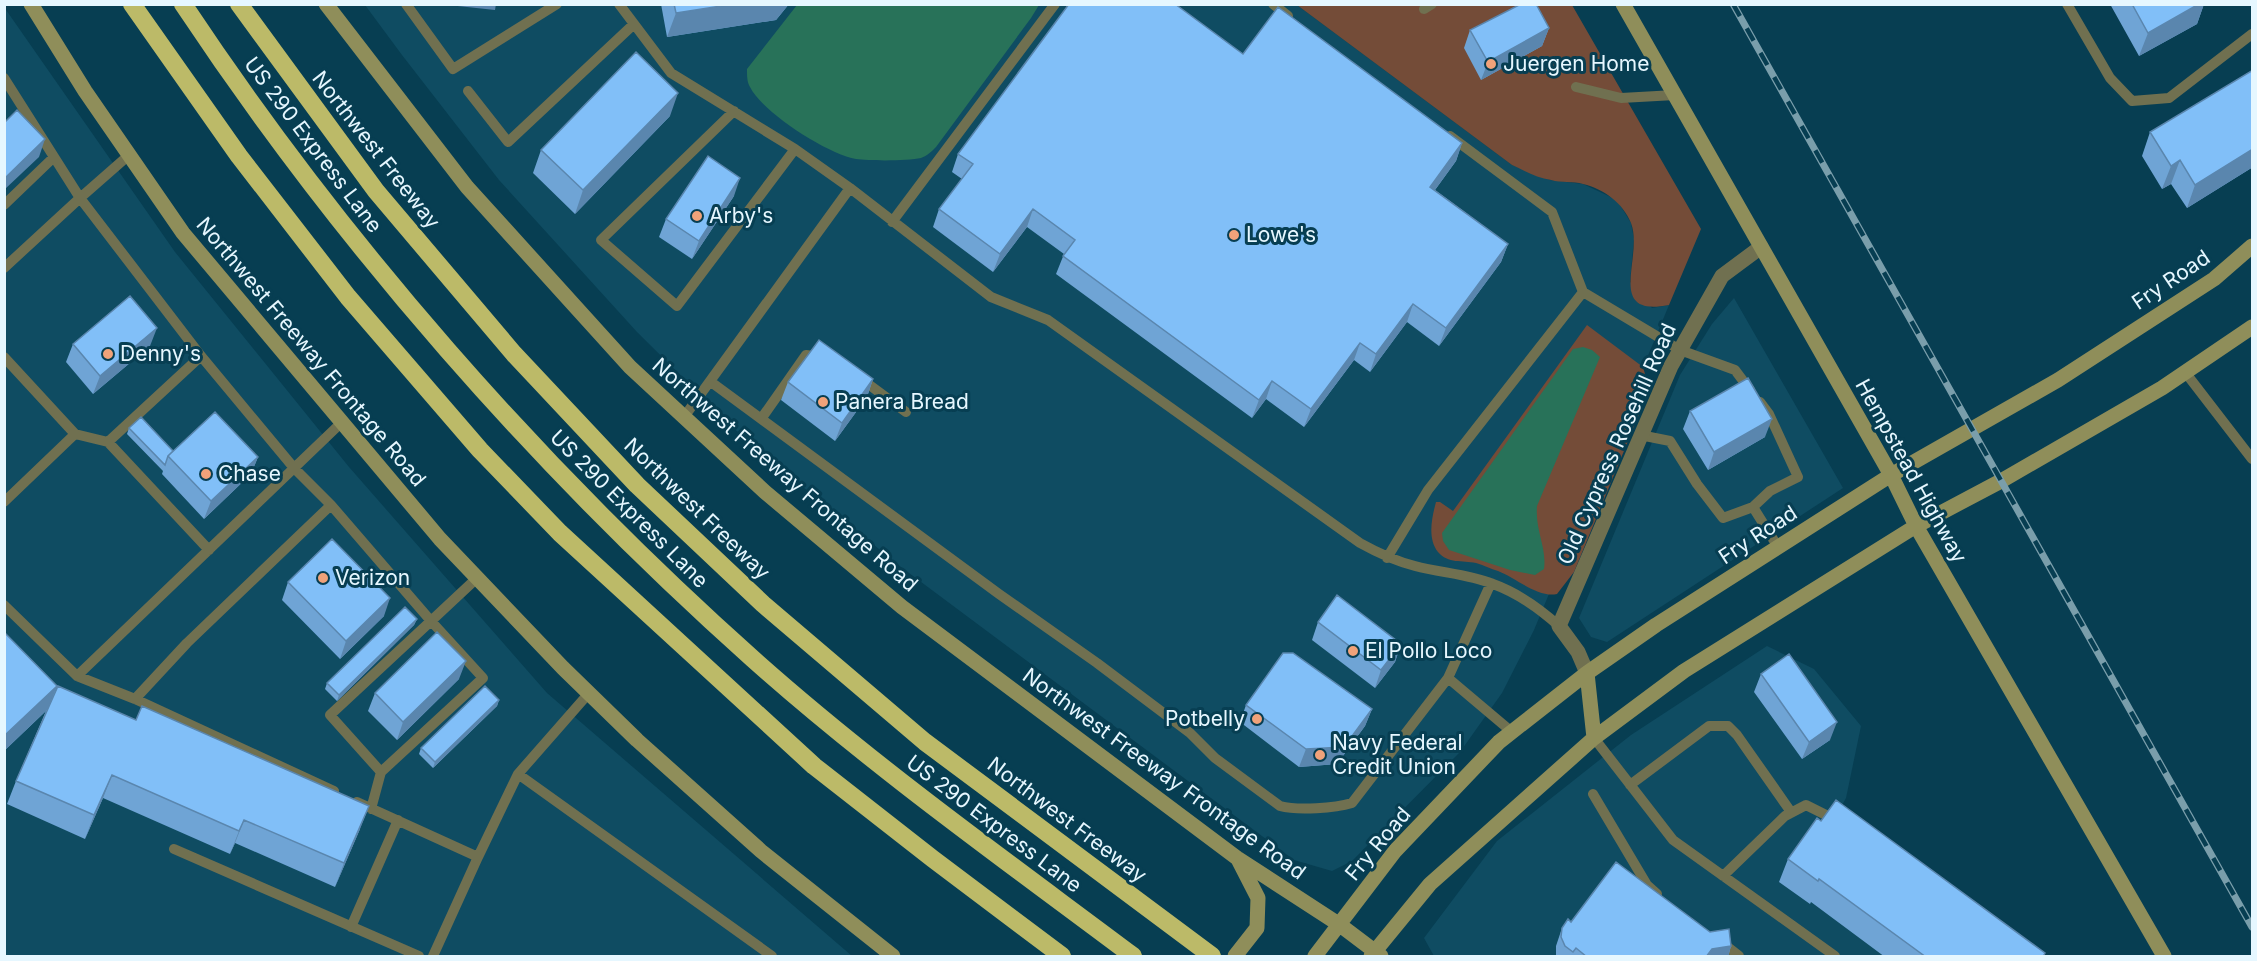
<svg xmlns="http://www.w3.org/2000/svg" width="2257" height="961" font-family="Inter,sans-serif">
<style>
.built{fill:#0f4c62}
.green{fill:#744c38}
.water{fill:#287259}
.lines{fill:none;stroke-linecap:round;stroke-linejoin:round}
.lane{stroke:#707050;stroke-width:10}
.street{stroke:#707050;stroke-width:15}
.secondary{stroke:#8f8e5a;stroke-width:15}
.highway{stroke:#bcba68;stroke-width:18}
.rail-casing{stroke:#7a9eab;stroke-width:7}
.rail{stroke:#073e52;stroke-width:4.5;stroke-dasharray:14;stroke-linecap:butt}
.wall{fill:#6fa4d5}
.shaded-wall{fill:#5a86ae}
.building{fill:#81bff8;stroke:#5a86ae;stroke-width:1.5}
.poi-dot{fill:#f0a27a;stroke:#073e52;stroke-width:2}
.labels{text-anchor:middle;stroke-width:6;stroke-linejoin:round;paint-order:stroke}
.poi-label{font-size:21px;fill:#e6f7ff;stroke:#073e52;text-anchor:start}
.street-label{font-size:21px;fill:#e6f7ff;stroke:#073e52}
</style>
<rect width="100%" height="100%" fill="#073e52"/>
<path class="built" d="M365,5h932l215,160 38,15 33,4 34,16 14,23 3,16 -4,43 22,26 17,-3 -135,325 -32,63 -42,59 -108,109 -20,10 -38,-11 -393,-293 -153,-125 -111,-110 -138,-152 -97,-125z
M4,7l171,245 174,215 198,226 305,263h-847z
M1734,298l109,190 -236,154 -16,-5 -12,-19 101,-243 32,-51z
M1767,646l47,23 47,57 -15,72 -5,9 201,149h-608l-10,-18 73,-97 134,-106z"/>
<path class="green" d="M1297,5h275l129,224 -32,76c-65,13 -25,-48 -38,-82 -8,-20 -27,-34 -48,-39 -10,-3 -22,-1 -32,-4 -14,-2 -26,-9 -39,-15z
M1587,325l56,42 4,14 -2,19 -71,172 -17,22c-19,4 -41,-16 -59,-23 -7,-2 -15,-6 -22,-8 -14,-3 -28,1 -38,-11 -11,-14 -6,-35 -2,-50h4l13,9z"/>
<path class="water" d="M797,5v-1l242,1 -8,13 -95,129c-4,4 -9,9 -15,11 -13,3 -51,3 -65,1 -28,-5 -93,-46 -106,-72 -3,-5 -3,-11 -3,-18z
M1583,347l9,3 8,7 -63,149c-2,25 10,41 7,63l-9,6 -25,-5 -61,-20 -6,-9 -1,-8 131,-184z"/>
<g class="lines">
<path class="lane" d="M406,4l47,65 104,-65
M619,4l52,69 124,76 55,39 141,109 57,23 312,223c18,10 35,18 55,23 26,7 53,8 78,18 25,9 46,24 66,42
M1273,4l15,12
M2067,4l43,74 22,23 37,-3 83,-64
M1424,9l8,-5
M4,78l76,120 -76,70
M1576,87l45,11 54,-3
M468,91l40,51 126,-118
M734,111l-133,129 76,66 118,-157
M1450,136l102,76 31,80
M129,155l-49,43 121,158 93,112 37,37 100,116 46,-43
M4,205l50,-48
M892,222l163,-218
M4,357l71,77
M2185,372l67,87
M860,378l46,34
M711,382l288,212 98,69 93,70 25,25 65,48c18,5 55,2 72,-3l96,-125 64,54
M1760,402l9,12 29,63 -28,14 -17,16 25,40
M684,417l166,-229
M761,419l45,-64 15,2
M1640,435l30,6 27,43 26,34 30,-11
M108,442l93,-86
M4,502l71,-68 33,8 101,108
M1387,558l41,-68 155,-198 97,58 55,20 15,20
M4,605l73,71 58,23 199,92
M431,621l52,57 -102,94 -51,-57z
M77,676l264,-253
M1448,678l43,-95
M589,693l-71,81 254,182
M135,699l52,-56 144,-138
M1594,738l79,102 162,116
M1630,785l79,-59h19l9,9 54,77
M1593,794l54,91 10,9
M357,802l121,55 40,-83
M371,809l10,-37
M174,849l245,107
M1723,876l62,-60 21,-11 30,15
M351,927l47,-107
M1720,941l19,15
M433,956l45,-99"/>
<path class="street" d="M1587,673l-9,-21 -19,-26 112,-260 51,-90 39,-29"/>
<path class="secondary" d="M31,4l54,87 98,142 257,306 123,129 74,72 124,111 132,105
M326,4l141,183 163,180 135,125 137,115 335,251 103,67 41,31
M1623,4l268,471 25,51 248,430
M1587,673l7,65
M1235,956l22,-28 1,-30 -19,-37
M1315,956l80,-105 104,-109 88,-69 69,-48 235,-150 167,-95 156,-101 38,-33
M1371,956l59,-72 164,-146 90,-67 232,-145 85,-45 161,-93 90,-61"/>
<path class="highway" d="M132,4l107,152 109,141 132,153 80,83 254,233 119,93 129,97
M183,4c160,241 355,463 570,655 120,107 252,201 380,297
M239,4l137,187 138,163 123,131 126,119 162,138 287,214"/>
<defs>
<path id="rail" d="M1733,4l519,923"/>
</defs>
<use href="#rail" class="rail-casing"/>
<use href="#rail" class="rail"/>
</g>
<path class="wall" d="M661,4h128l-13,16 -109,17z
M2110,4h94l-7,20 -58,32z
M1549,28l-7,18 -61,34 -17,-32 6,-18z
M1243,54l219,89 -6,18 -21,29 73,54 -7,18 -62,84 -32,-24 -37,50 -16,-12 -50,67 -38,-28 -14,19 -196,-144 8,-20 -37,-27 -34,45 -60,-45 6,-18 23,-30 -10,-7 6,-18z
M2253,70v97l-66,41 -16,-24 -9,5 -20,-33 8,-24z
M670,116l-95,98 -42,-41 8,-23z
M734,196l-42,63 -33,-22 7,-18z
M73,344l77,2 -57,48 -27,-32z
M873,379l-6,18 -32,44 -54,-41 7,-18z
M1690,411l75,26 -57,33 -25,-41z
M129,428l44,23 85,6 -7,17 -47,45 -42,-45 1,-3 -36,-37z
M288,582l96,34 -44,43 -58,-59z
M417,619l-3,6 -77,76 -12,-12 2,-6z
M1318,622l83,22 -6,18 -20,26 -63,-48z
M4,632l53,54 -3,9 306,134 -25,58 -100,-44 -5,11 -127,-56 -18,41 -78,-35 9,-23 30,-70 -42,40z
M1761,674l69,66 -28,19 -48,-67z
M459,679l-62,61 -29,-29 7,-18z
M499,700l-2,6 -64,62 -14,-14 2,-6z
M1246,705l126,4 -7,17 -28,38 -38,3 -59,-45z
M1788,859l256,98h-159l-74,-55 -1,2 -31,-22z
M1571,922l139,10 21,14 -3,11h-172v-11l6,-18z"/>
<path class="shaded-wall" d="M439,4h57l-1,6z
M734,4h55l-13,16 -109,17 9,-24z
M2199,4h5l-7,20 -58,32 9,-23z
M1549,28l-7,18 -61,34 7,-18z
M678,93l-8,23 -95,98 8,-24z
M45,139l-6,18 -35,33v-11z
M1462,143l-6,18 -32,44 6,-18z
M2253,149v18l-66,41 8,-23z
M2180,160l-9,24 -9,5 9,-23z
M740,178l-6,18 -42,63 7,-18z
M1033,209l-6,18 -34,45 7,-18z
M1508,244l-7,18 -62,84 7,-18z
M1413,304l-6,18 -37,50 6,-18z
M157,328l-7,18 -57,48 7,-18z
M1360,343l-6,17 -50,67 7,-18z
M873,379l-6,18 -32,44 7,-18z
M1272,381l-6,18 -14,19 7,-18z
M1772,419l-7,18 -57,33 6,-18z
M258,457l-7,17 -47,45 7,-18z
M390,598l-6,18 -44,43 6,-18z
M417,619l-3,6 -77,76 2,-6z
M1401,644l-6,18 -20,26 6,-18z
M466,661l-7,18 -62,61 6,-18z
M57,686l-9,23 -44,42v-15z
M499,700l-2,6 -64,62 2,-6z
M1372,709l-7,17 -28,38 -38,3 7,-18z
M1837,722l-7,18 -28,19 7,-17z
M112,775l-9,23 -18,41 9,-24z
M369,806l-9,23 -25,58 9,-24z
M244,820l-9,23 -5,11 9,-23z
M1731,946l-3,11h-22l6,-8z"/>
<path class="building" d="M674,4h60l-58,9z
M1069,4h106l68,50 35,-47 184,136 -32,44 78,57 -62,84 -33,-24 -37,50 -16,-11 -49,66 -39,-28 -13,19 -196,-144 12,-16 -42,-31 -33,45 -61,-45 34,-45 -15,-10z
M1521,4h15l13,24 -61,34 -18,-32z
M2132,4h67l-51,29z
M636,52l42,41 -95,97 -42,-40z
M2253,70v79l-58,36 -15,-25 -9,6 -21,-34z
M17,110l28,29 -41,40v-56z
M708,156l32,22 -41,63 -33,-22z
M130,296l27,32 -57,48 -27,-32z
M819,340l54,39 -31,44 -54,-41z
M1748,378l24,41 -58,33 -24,-41z
M215,412l43,45 -47,44 -43,-45z
M141,417l32,34 -5,5 -3,9 -36,-37z
M332,539l58,59 -44,43 -58,-59z
M1337,595l64,49 -20,26 -63,-48z
M405,607l12,12 -78,76 -12,-12z
M4,632l53,54 -53,50z
M437,632l29,29 -63,61 -28,-29z
M1283,653h10l79,56 -28,38 -38,2 -60,-44z
M1789,654l48,68 -28,20 -48,-68z
M58,686l78,34 6,-14 227,100 -25,57 -100,-43 -5,11 -127,-56 -18,40 -78,-34z
M485,686l14,14 -64,62 -14,-14z
M1836,800l209,153 -2,4h-117l-107,-78 -1,2 -30,-22 29,-41 4,3z
M1616,862l94,70 19,-3 2,17 -19,3 -6,8h-119l-11,-9 -3,4 -8,-6 -4,-9 1,-9 6,-9 3,3z"/>
<g class="poi-dot">
<circle cx="1491" cy="64" r="6"/>
<circle cx="697" cy="216" r="6"/>
<circle cx="1234" cy="235" r="6"/>
<circle cx="108" cy="354" r="6"/>
<circle cx="823" cy="402" r="6"/>
<circle cx="206" cy="474" r="6"/>
<circle cx="323" cy="578" r="6"/>
<circle cx="1353" cy="651" r="6"/>
<circle cx="1257" cy="719" r="6"/>
<circle cx="1320" cy="755" r="6"/>
</g>
<g class="labels">
<g class="poi-label">
<text x="1503" y="71">Juergen Home</text>
<text x="709" y="223">Arby's</text>
<text x="1246" y="242">Lowe's</text>
<text x="120" y="361">Denny's</text>
<text x="835" y="409">Panera Bread</text>
<text x="218" y="481">Chase</text>
<text x="335" y="585">Verizon</text>
<text x="1365" y="658">El Pollo Loco</text>
<text x="1245" y="726" text-anchor="end">Potbelly</text>
<text x="1332" y="750">Navy Federal<tspan x="1332" dy="24">Credit Union</tspan></text>
</g>
<g class="street-label">
<text transform="translate(313 145) rotate(53)" y="7">US 290 Express Lane</text>
<text transform="translate(376 150) rotate(52)" y="7">Northwest Freeway</text>
<text transform="translate(2171 280) rotate(-34)" y="7">Fry Road</text>
<text transform="translate(311 352) rotate(50)" y="7">Northwest Freeway Frontage Road</text>
<text transform="translate(1617 444) rotate(-66)" y="7">Old Cypress Rosehill Road</text>
<text transform="translate(1911 471) rotate(61)" y="7">Hempstead Highway</text>
<text transform="translate(785 475) rotate(41)" y="7">Northwest Freeway Frontage Road</text>
<text transform="translate(629 509) rotate(45)" y="7">US 290 Express Lane</text>
<text transform="translate(697 509) rotate(44)" y="7">Northwest Freeway</text>
<text transform="translate(1758 535) rotate(-33)" y="7">Fry Road</text>
<text transform="translate(1164 774) rotate(36)" y="7">Northwest Freeway Frontage Road</text>
<text transform="translate(1067 820) rotate(37)" y="7">Northwest Freeway</text>
<text transform="translate(994 824) rotate(37)" y="7">US 290 Express Lane</text>
<text transform="translate(1378 844) rotate(-50)" y="7">Fry Road</text>
</g>
</g>
<rect width="2257" height="961" fill="none" stroke="#e6f7ff" stroke-width="12"/>
</svg>
